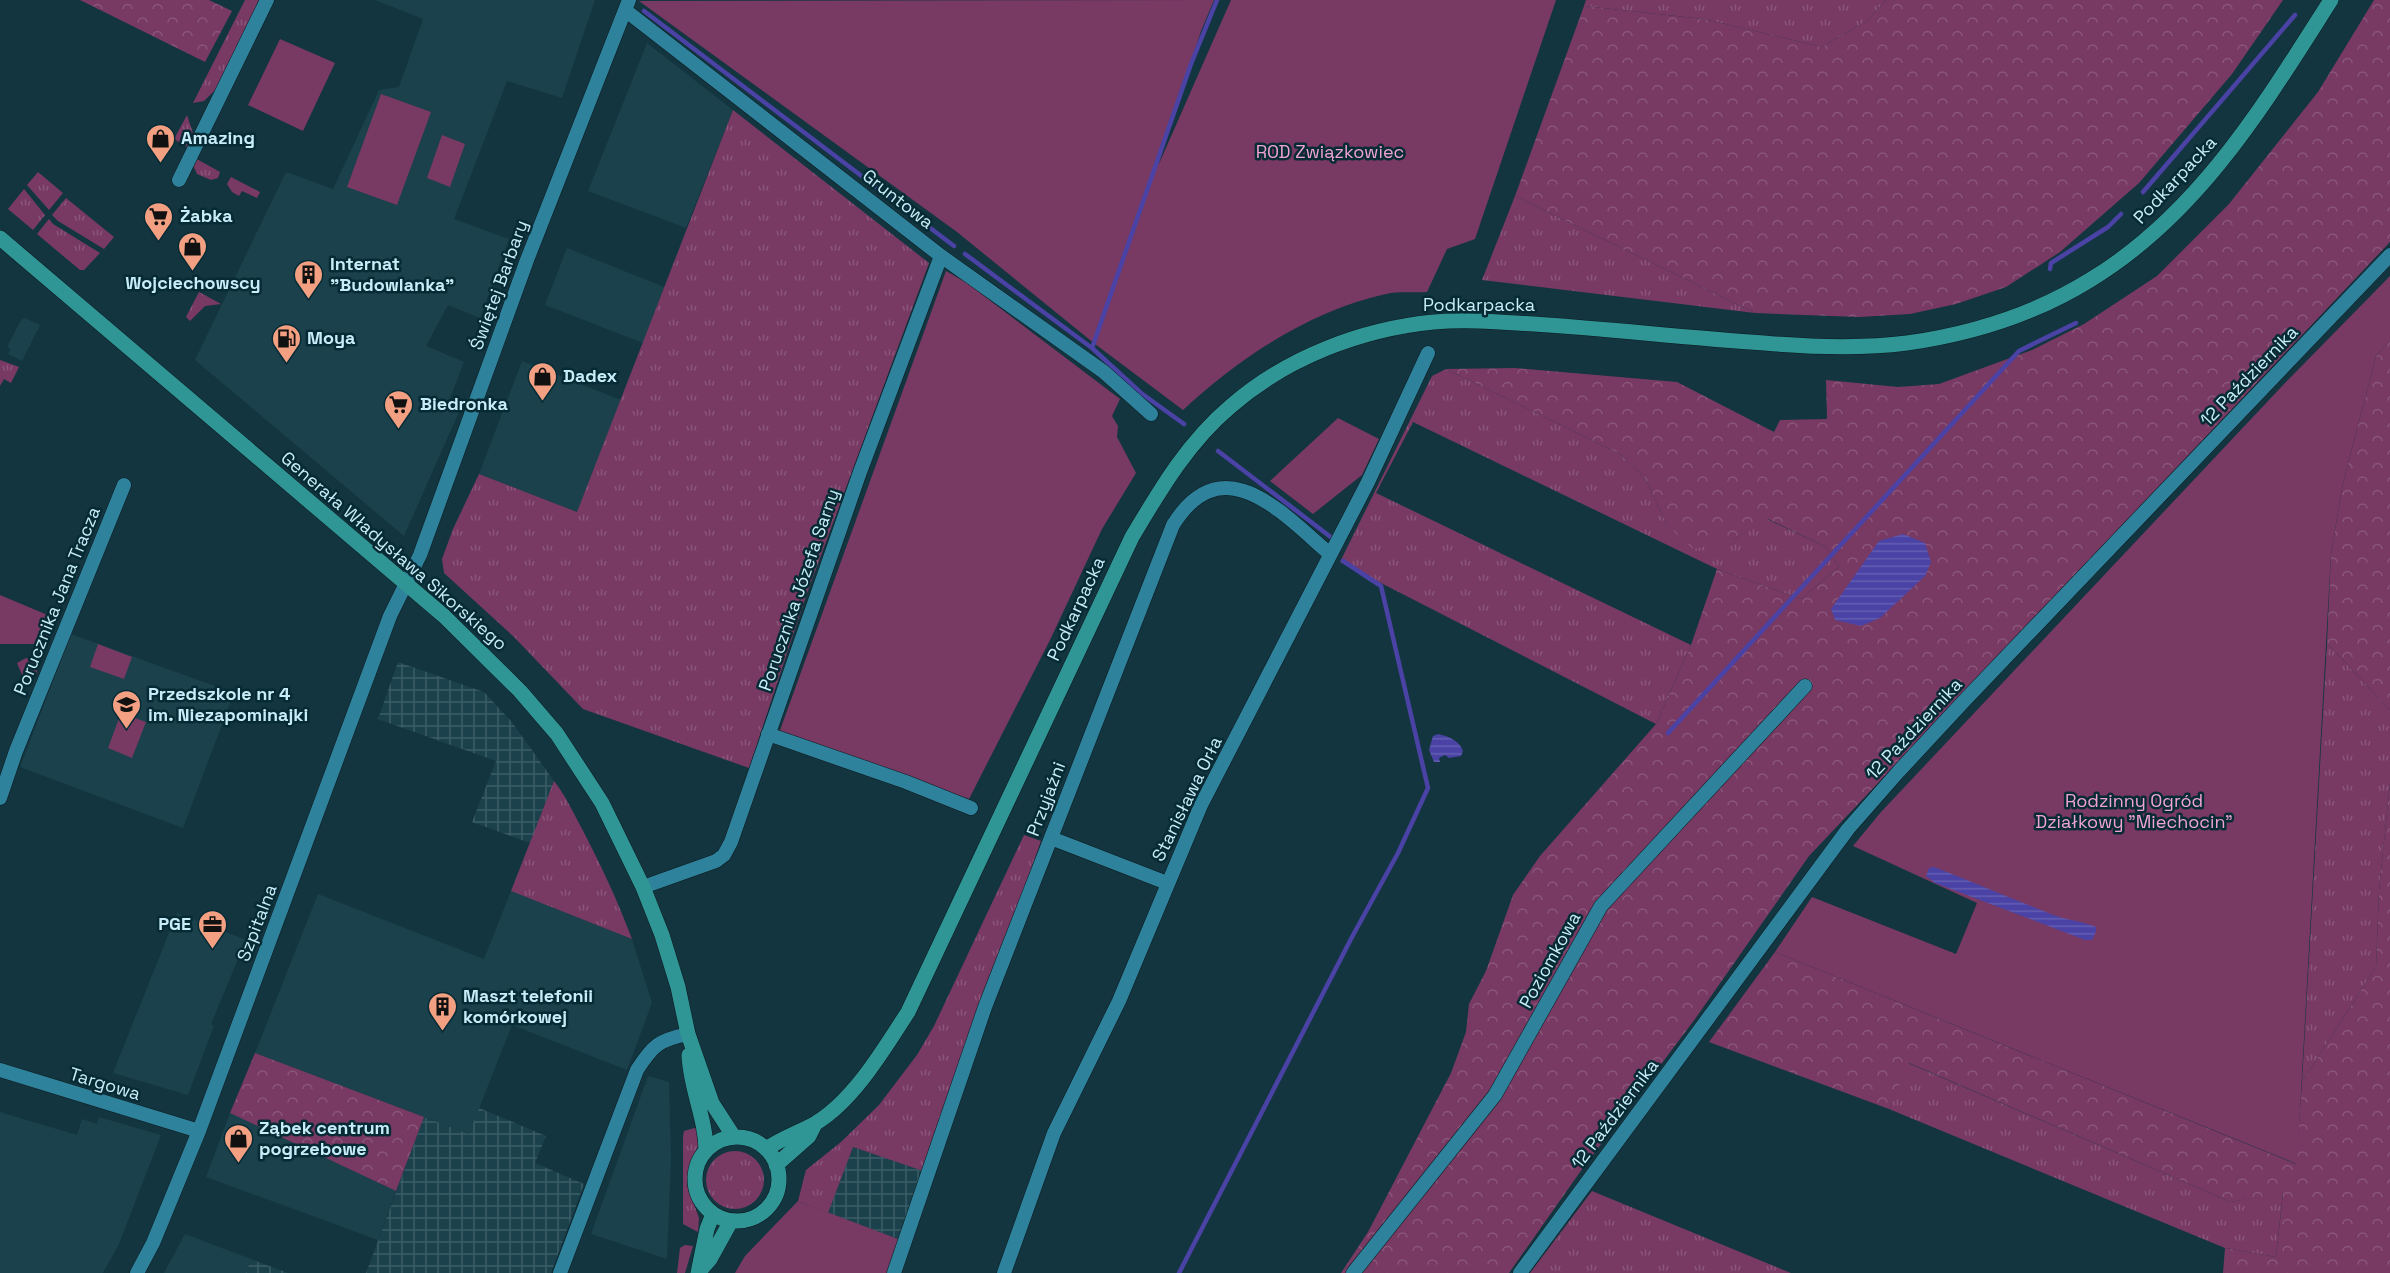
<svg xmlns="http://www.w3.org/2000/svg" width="2390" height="1273" font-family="'Space Grotesk',sans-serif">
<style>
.built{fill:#1b414d}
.industrial{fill:url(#industrial-grid)}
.grass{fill:url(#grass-tufts)}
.forest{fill:url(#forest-crowns)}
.green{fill:#783963}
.water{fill:url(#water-rules)}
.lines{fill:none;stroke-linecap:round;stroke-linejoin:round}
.stream{stroke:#4a43a5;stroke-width:4.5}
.street-casing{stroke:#0c1a1f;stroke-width:15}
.secondary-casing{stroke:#0c1a1f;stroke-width:16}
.street{stroke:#2f829b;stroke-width:14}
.secondary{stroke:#309595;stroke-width:15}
.labels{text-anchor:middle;stroke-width:5;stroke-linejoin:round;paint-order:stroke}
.poi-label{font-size:18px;font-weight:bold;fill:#c7edfa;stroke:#072b35;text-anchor:start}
.park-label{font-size:18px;fill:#f1a4d4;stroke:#072b35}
.street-label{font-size:18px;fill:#c7edfa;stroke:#072b35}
</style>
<defs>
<pattern id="industrial-grid" width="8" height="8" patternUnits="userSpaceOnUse" patternTransform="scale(1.5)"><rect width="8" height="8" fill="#1b414d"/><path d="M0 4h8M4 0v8" fill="none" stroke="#3b5d68"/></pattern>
<pattern id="grass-tufts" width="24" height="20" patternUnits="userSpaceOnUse" patternTransform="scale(1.5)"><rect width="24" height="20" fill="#783963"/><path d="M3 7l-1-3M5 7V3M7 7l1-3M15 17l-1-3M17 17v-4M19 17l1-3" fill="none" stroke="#8a567a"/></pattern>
<pattern id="forest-crowns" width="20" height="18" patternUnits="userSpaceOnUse" patternTransform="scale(1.5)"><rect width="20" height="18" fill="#783963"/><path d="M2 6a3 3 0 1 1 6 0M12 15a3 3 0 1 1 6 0" fill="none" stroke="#8a567a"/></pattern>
<pattern id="water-rules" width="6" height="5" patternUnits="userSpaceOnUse" patternTransform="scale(1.5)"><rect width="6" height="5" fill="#4a43a5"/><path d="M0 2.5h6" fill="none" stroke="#635eb2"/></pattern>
</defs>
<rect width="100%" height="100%" fill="#133540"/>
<path class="built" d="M375,0h220l-33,98 -55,-17 -53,138 55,20 -29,79 -32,-13 -22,41 38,16 -17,44 12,6 -55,124 -209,-176 91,-188 47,17 46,-99 20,-3 24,-68z
M647,43l86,67 -47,118 -98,-37z
M567,248l97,39 -21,56 -98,-38z
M25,318l15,7 -18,36 -14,-7 3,-5 -4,-2 14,-27z
M522,361l99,39 -44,112 -98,-38z
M71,634l163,59 -51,135 -163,-61z
M511,891l121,48 20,64 -25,67 -115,-45 -43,109 -214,-81 63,-159 166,65z
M177,913l69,27 -35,84 3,2 -26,69 -75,-22z
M648,1076l21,6 2,77 -4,100 -76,-25z
M0,1112l77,23 5,-16 15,5 2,-7 62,18 -42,109 -16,29h-103z
M230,1113l166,78 -18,49 -172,-63z
M185,1234l66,25 -5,14h-82z"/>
<path class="industrial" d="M398,662l86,30 27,29 43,60 -24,62 -58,-21 24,-61 -118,-42z
M479,1108l67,28 -11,27 49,21 -33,89h-185l58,-156 45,17z
M853,1147l70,24 -25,68 -70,-26z
M251,1259l37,14h-42z"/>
<path class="grass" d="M245,0h14l-43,89 -12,12 -11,2z
M1586,0h300l-18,20 -46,27 -118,-28 -120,-13z
M733,110l196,153 -123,333 -57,172 -166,-59 -69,-72 -70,-64 -2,-14 11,-30 26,-55 98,38z
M187,115l6,18 -6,14 -13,-8z
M195,158l25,14 -2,6 -7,2 -14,-6 -4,-9z
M38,172l25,21 -14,17 -22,-25z
M231,177l29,15 -3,6 -15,-7 -3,5 -7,-4 -5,-8z
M24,189l21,26 -12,15 -25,-21z
M1515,196l240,117 -273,-33z
M66,198l48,39 -10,12 -46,-28 -6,-6z
M49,219l4,5 47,29 -16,17h-4l-43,-36z
M199,292l22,12 -16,2 -15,15 -4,-4z
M0,360l19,7 -8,16 -7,-4 -4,7z
M1446,369l174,85 25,24 22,47 65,15 35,-21 59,28 13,20 -38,32 -84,-30 -304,-147 -37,71 315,152 -35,79 -316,-162 92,-186z
M2327,643l63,67v73l-11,108 -3,76 -74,115z
M26,658l10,4 1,12 -2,1 -10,-4 -2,6 -6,-14z
M554,781c11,14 18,29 26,44 20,38 37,74 52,114l-121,-48z
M1024,835l17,6 -118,330 -70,-24 -25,66 -30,-12 8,-31 35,-28 38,-37 38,-50 17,-29z
M1908,1063l323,139 52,-10 -7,65 -51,-9 -336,-139z
M698,1127l2,15 -10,21 -3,22 12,33 -1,14 -15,-8v-87l1,-6z
M706 1180a29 29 0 1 1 58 0a29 29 0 1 1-58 0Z
M1592,1191l199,82h-261z
M685,1245l8,1 -8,27h-8l3,-25z"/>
<path class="forest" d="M80,0h129l23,11 -27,51z
M1886,0h397l-51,74 -93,109 -79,69 -54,35 -50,17 -46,10 -51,3 -104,-4 -240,-117 69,-190 120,13 118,28 46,-27z
M2374,0h16v242l-581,614 -114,163 -115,153 -71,101h-168l27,-41 83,-159 15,-41 3,-28 17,-33 27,-76 27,-39 116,-132 35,-79 26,-76 84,30 38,-32 -13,-20 -58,-28 -36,21 -39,9 -26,-24 -22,-47 -25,-24 -174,-85 69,-1 162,14 97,50 6,-12 47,-1 -1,-39 72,7 41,-3 93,-34 52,-26 73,-48 72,-72 89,-112z
M2390,341v369l-63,-67 4,-89 12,-71 33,-127z
M2390,783v490h-167l2,-25 51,9 7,-64 -52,9 -322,-139 -20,46 -180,-67 66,-90 521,212 6,-82 74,-115 3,-76z
M255,1053l169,64 -28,74 -166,-78z"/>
<path class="green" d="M1214,0l-13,31 -43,135 73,-166h325l-81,239 -28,10 -20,43c-13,1 -29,-1 -41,2 -77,17 -147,64 -203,116l-88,-66 -138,-112 -318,-231z
M280,39l55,24 -32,68 -55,-26z
M381,94l50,18 -34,93 -50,-18z
M442,135l23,9 -15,43 -23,-9z
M946,271l21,12 153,116 -8,17 6,10 -1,11 19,36 -34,56 -52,111 -81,159 -190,-66z
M2390,276v65l-14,15 -33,127 -12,71 -34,610 -522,-212 37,-55 144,57 21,-51 -124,-57 28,-34 404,-429z
M1338,418l41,21 -17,36 -49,39 -43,-33z
M0,595l57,24 -11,25h-46z
M98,644l34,13 -8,22 -34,-12z
M121,713l25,9 -14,36 -24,-10z
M798,1201l100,38 -10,34h-153l10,-17z"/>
<path class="water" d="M1903,534l22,9 6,19 -6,14 -45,42 -19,8 -26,-6 -4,-11 48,-68z
M1438,734c10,2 22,7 25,17l-2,5 -12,2 -4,-3 -6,3 1,4h-6l-5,-12 4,-14z
M1934,867c39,15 78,32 117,47 14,6 31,7 45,13v5l-4,8h-7l-150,-57 -9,-7 3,-8z"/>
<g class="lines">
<path class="stream" d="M644,11l310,235
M2143,192l152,-177
M965,254l127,94 49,45 43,31
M2050,269l1,-6 57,-36 13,-13
M1092,348l99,-284 26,-64
M1218,451l114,87
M1668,733l351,-382 57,-28
M1179,1273l173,-336 46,-84 30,-65 -47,-202 -38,-25"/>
<defs>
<path id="street" d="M625,10l316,246 163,116 47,42
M179,180l88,-180
M768,734l138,48 65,26
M0,798l16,-47 108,-266
M1051,838l116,45
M643,887l73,-26 8,-6 7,-13 129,-370 81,-216
M0,1070l199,61
M137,1273l16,-30 46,-112 191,-515 30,-61 107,-295 102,-260
M560,1273l77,-203c16,-25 22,-30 51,-36
M894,1273l91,-266 188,-482c50,-80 110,-11 157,29
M1004,1273l50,-140 65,-132 82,-196 167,-323 60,-129
M1353,1273l142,-178 106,-189 204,-220
M1520,1273l328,-444 51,-58 65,-70 426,-446"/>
<path id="secondary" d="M0,238l444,378 76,75 37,43 45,69 41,84 19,48 16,52 10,47 24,69 22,34
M689,1055c1,33 17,63 17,96
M695 1179a42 42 0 1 1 84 0a42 42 0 1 1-84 0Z
M766,1149c16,-11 34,-17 50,-26 38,-23 68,-74 92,-111l224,-475c28,-47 56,-95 99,-131 55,-48 130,-77 203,-84 33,-3 67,0 100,2 77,5 153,14 230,19 47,4 96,6 143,0 64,-9 128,-29 183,-63 109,-66 174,-175 241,-280
M776,1165l33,-29 6,-12
M698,1273l12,-14 21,-38
M698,1273l9,-44 6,-15"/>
</defs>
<use href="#street" class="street-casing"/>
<use href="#secondary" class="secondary-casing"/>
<use href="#street" class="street"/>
<use href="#secondary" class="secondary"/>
</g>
<defs>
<symbol id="shop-pin" viewBox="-11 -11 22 30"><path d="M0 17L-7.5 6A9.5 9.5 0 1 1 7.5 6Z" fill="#f2a081" stroke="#072b35"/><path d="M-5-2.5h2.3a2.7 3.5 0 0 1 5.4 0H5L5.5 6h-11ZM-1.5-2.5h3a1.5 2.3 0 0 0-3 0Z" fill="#111"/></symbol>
<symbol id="supermarket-pin" viewBox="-11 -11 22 30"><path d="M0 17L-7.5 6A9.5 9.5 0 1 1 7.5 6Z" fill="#f2a081" stroke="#072b35"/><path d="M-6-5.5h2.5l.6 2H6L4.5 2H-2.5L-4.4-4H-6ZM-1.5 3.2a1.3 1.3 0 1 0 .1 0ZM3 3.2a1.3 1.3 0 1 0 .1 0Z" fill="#111"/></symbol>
<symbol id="building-pin" viewBox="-11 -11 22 30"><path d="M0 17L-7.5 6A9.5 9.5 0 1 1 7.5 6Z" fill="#f2a081" stroke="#072b35"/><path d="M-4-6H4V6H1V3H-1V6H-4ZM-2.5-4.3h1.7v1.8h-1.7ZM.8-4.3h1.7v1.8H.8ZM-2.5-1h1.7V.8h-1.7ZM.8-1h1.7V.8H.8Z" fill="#111"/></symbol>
<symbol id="fuel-pin" viewBox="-11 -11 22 30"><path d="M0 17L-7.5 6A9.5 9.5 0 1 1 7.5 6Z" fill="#f2a081" stroke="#072b35"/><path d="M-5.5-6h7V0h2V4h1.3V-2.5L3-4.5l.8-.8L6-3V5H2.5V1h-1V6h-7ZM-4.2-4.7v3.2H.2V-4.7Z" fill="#111"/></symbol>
<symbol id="school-pin" viewBox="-11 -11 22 30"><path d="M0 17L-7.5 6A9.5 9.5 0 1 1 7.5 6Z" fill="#f2a081" stroke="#072b35"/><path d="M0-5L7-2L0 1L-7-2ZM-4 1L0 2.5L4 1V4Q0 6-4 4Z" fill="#111"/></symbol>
<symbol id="office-pin" viewBox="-11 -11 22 30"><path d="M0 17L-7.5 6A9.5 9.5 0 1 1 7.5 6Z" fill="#f2a081" stroke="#072b35"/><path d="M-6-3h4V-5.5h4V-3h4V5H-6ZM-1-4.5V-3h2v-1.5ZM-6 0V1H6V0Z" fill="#111"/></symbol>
</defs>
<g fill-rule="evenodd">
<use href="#shop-pin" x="144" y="122" width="33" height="45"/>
<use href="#supermarket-pin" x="142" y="200" width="33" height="45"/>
<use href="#shop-pin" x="176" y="230" width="33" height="45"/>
<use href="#building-pin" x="292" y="258" width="33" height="45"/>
<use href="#fuel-pin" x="270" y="322" width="33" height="45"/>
<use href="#shop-pin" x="526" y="360" width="33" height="45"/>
<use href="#supermarket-pin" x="382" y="388" width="33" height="45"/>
<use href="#school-pin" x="110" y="688" width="33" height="45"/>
<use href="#office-pin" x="196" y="908" width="33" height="45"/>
<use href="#building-pin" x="426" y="990" width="33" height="45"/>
<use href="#shop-pin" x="222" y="1122" width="33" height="45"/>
</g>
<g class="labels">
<g class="poi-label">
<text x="181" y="144">Amazing</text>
<text x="180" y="222">Żabka</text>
<text x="330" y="270">Internat<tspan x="330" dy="21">"Budowlanka"</tspan></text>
<text x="193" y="289" text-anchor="middle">Wojciechowscy</text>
<text x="307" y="344">Moya</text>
<text x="563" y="382">Dadex</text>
<text x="420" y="410">Biedronka</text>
<text x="148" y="700">Przedszkole nr 4<tspan x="148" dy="21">im. Niezapominajki</tspan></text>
<text x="191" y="930" text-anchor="end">PGE</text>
<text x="463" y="1002">Maszt telefonii<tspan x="463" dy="21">komórkowej</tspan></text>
<text x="259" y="1134">Ząbek centrum<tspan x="259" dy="21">pogrzebowe</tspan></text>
</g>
<g class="park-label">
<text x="1330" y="158">ROD Związkowiec</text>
<text x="2134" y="807">Rodzinny Ogród<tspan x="2134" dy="21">Działkowy "Miechocin"</tspan></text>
</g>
<g class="street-label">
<text transform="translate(2175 180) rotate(-47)" y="6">Podkarpacka</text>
<text transform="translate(898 199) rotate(38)" y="6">Gruntowa</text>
<text transform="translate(499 285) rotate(-70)" y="6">Świętej Barbary</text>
<text x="1479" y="311">Podkarpacka</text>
<text transform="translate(2249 376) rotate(-46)" y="6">12 Października</text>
<text transform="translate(394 551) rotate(41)" y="6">Generała Władysława Sikorskiego</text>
<text transform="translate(799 590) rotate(-71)" y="6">Porucznika Józefa Sarny</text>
<text transform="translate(57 601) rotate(-68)" y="6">Porucznika Jana Tracza</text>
<text transform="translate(1076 609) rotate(-65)" y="6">Podkarpacka</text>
<text transform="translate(1914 729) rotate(-47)" y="6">12 Października</text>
<text transform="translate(1046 799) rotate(-69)" y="6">Przyjaźni</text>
<text transform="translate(1187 799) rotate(-64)" y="6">Stanisława Orła</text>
<text transform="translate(257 923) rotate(-69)" y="6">Szpitalna</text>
<text transform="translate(1550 960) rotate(-61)" y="6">Poziomkowa</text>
<text transform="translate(105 1084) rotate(17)" y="6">Targowa</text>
<text transform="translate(1615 1114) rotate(-53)" y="6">12 Października</text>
</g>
</g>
</svg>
